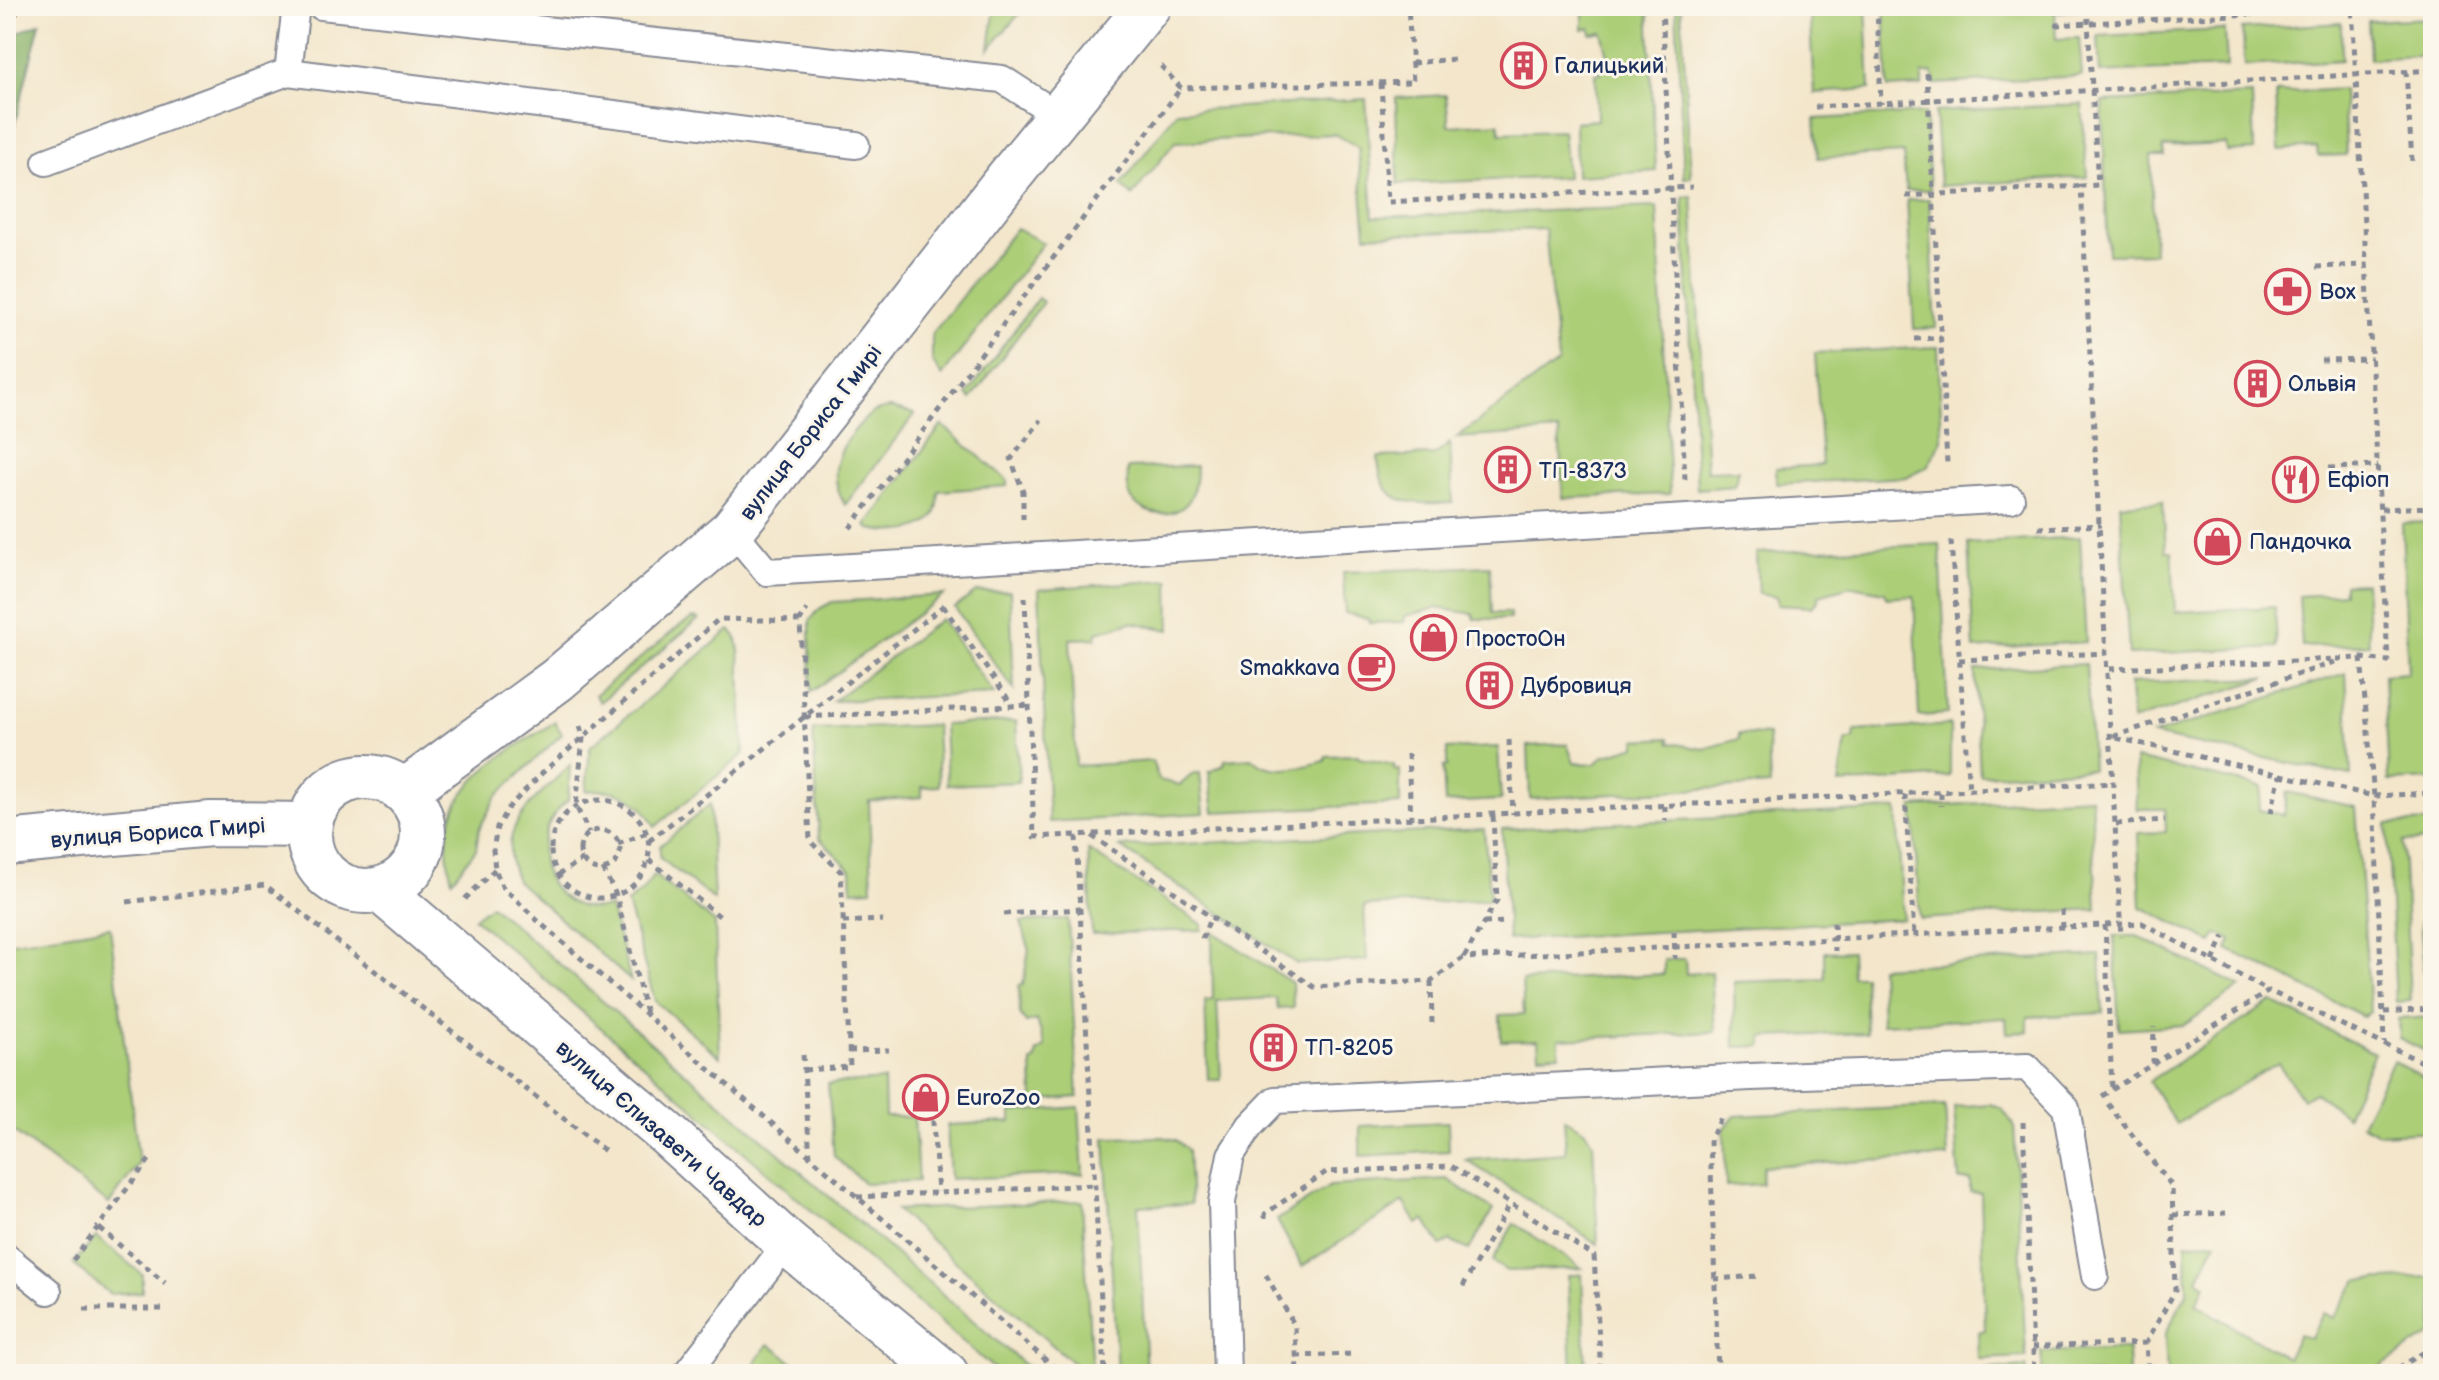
<svg xmlns="http://www.w3.org/2000/svg" width="2439" height="1380" font-family="'Balsamiq Sans',sans-serif">
<style>
.green{fill:#acce77;stroke:#647e6a;stroke-width:2}
.forest{fill:#89b168;stroke:#527063;stroke-width:2}
.lines{fill:none;stroke-linecap:round;stroke-linejoin:round}
.service-casing{stroke:#878a94;stroke-width:30}
.minor-casing{stroke:#878a94;stroke-width:48}
.path{stroke:#878a94;stroke-width:5;stroke-dasharray:6 6;stroke-linecap:butt}
.service{stroke:#fff;stroke-width:26}
.minor{stroke:#fff;stroke-width:44}
.labels{text-anchor:middle;stroke-width:6;stroke-linejoin:round;paint-order:stroke}
.poi-label{font-size:22px;fill:#1b2f5e;stroke:#fbf7ec;text-anchor:start}
.street-label{font-size:22px;fill:#1b2f5e;stroke:#fbf7ec}
</style>
<rect width="100%" height="100%" fill="#fbf7ec"/>
<filter id="ink" filterUnits="userSpaceOnUse"><feTurbulence type="fractalNoise" baseFrequency=".0125" numOctaves="2"/><feDisplacementMap in="SourceGraphic" scale="16" xChannelSelector="R" yChannelSelector="G"/><feConvolveMatrix kernelMatrix="1 2 1 2 8 2 1 2 1" color-interpolation-filters="sRGB"/></filter>
<filter id="wash" filterUnits="userSpaceOnUse"><feTurbulence type="fractalNoise" baseFrequency=".006" numOctaves="4" result="noise"/><feDisplacementMap in="SourceGraphic" scale="32" xChannelSelector="R" yChannelSelector="G"/><feGaussianBlur stdDeviation="1.8" result="paint"/><feColorMatrix in="noise" values="0 0 0 0 0 0 0 0 0 0 0 0 0 0 0 0 0 1.4 0 .05"/><feComposite in="paint" operator="in"/></filter>
<g filter="url(#wash)">
<rect width="100%" height="100%" fill="#f3e6cb"/>
<path class="green" d="M995,6h31l-37,43z
M1583,6h65l8,165 -80,5 -1,-54 22,-2 -1,-46 5,-1 -3,-10 11,-3 -7,-28 -11,2 -1,-6 -7,2z
M1676,6h5l10,171 -7,1z
M1809,6h57l4,83 -56,4z
M1884,6h193l1,4 -23,2 1,27 23,-1 3,38 -148,8 -1,-11 -11,1v12l-34,2z
M2433,18v37l-63,4 -2,-38z
M2341,23l1,37 -97,6 -3,-37z
M2225,30l2,37 -127,6 -2,-37z
M2343,89l3,66 -28,1 -1,-9 -38,3 -3,-57z
M1446,95l3,31 50,-3 1,10 63,-2 4,46 -169,7 -2,-86z
M2252,95l2,55 -27,2 -1,-8 -63,3 1,9h-13l3,97 -46,1 -6,-152z
M1366,99l7,118 284,-10 13,287 -107,4 -4,-67 -103,7 102,-76 -13,-133 -179,6 -8,-88 -23,-13 -160,8 -43,54 -11,-11 56,-74z
M2082,104l5,73 -147,9 -5,-74z
M1925,113l5,77 -24,1 -3,-38 -85,5 -3,-39z
M1692,196l15,275 32,-1 -5,16 -37,3 -14,-292z
M1929,199l7,129 -22,1 -7,-129z
M1016,228l27,15 -101,133 -10,-15v-27z
M1038,298l5,4 -72,97 -4,-4z
M1938,347l4,93 -14,26 -20,11 -131,7 -1,-16 46,-3 -7,-112z
M891,408l24,6 -70,91c-17,-29 -9,-52 10,-75 12,-14 18,-21 36,-22z
M942,425l65,55v6l-68,5c-1,8 0,19 -6,26 -13,17 -45,16 -63,12l-4,-3z
M1450,443l3,60c-40,0 -73,6 -75,-46l57,-2z
M1196,466c0,9 -1,22 -5,31 -11,22 -45,22 -59,2 -6,-8 -4,-21 -4,-31z
M2163,502l3,49h6l3,61 100,-5 2,40 -148,8 -9,-151z
M2433,522v46l-4,1 4,77v133l-44,2 -5,-106 24,-2 -6,-150z
M2080,537l6,105 -112,7 -6,-105z
M1940,544l8,170 -29,2 -5,-120 -27,2 -2,-6 -34,-6 -32,9 -1,6 -7,6 -34,-2v-8l-19,-3 -2,-41z
M1490,566l2,47h18v6h-36v-5l-37,-6 -32,8 -1,6 -34,1 -1,-4 -24,-6 -2,-41z
M1169,580l1,50 -39,-8 -34,10 -1,6 -26,1 6,127 76,-5 7,19 21,5 14,-12h6l4,40 -155,9 -10,-233z
M2365,583l4,61 -67,3 -3,-51 45,-3v-9z
M1010,591l4,99 -59,-82 21,-16z
M944,595l-133,97 -1,-71 9,-12 13,-7z
M694,618l5,1 -99,83 -5,-7 87,-71z
M941,619l53,75 -161,7z
M730,630l6,6 3,12 5,106 -89,73c-14,-29 -37,-40 -69,-36l4,-44z
M2086,664l6,105 -112,6 -5,-105z
M2346,673l5,103 -198,-41z
M2266,678l-134,43 -2,-38z
M1016,721l3,61 -72,3 -3,-60z
M555,722l7,12 -66,63 -17,32 -3,20 -24,31c-24,-85 41,-120 103,-158z
M936,725l3,61 -17,1v10l-53,4 3,88 -20,1 -1,-20 -32,-32 -6,-108z
M1950,725v51l-111,8 7,-43 8,-2 1,-8z
M1739,734l29,1 2,50 -240,14 -2,-53 39,-2 7,19 22,1 7,-8 33,-10v-6l33,-2 1,5 34,6 35,-10z
M1498,747l3,53 -56,3 -2,-36 4,-1v-17z
M1358,755l1,3 35,7v5h6v34l-186,8 -5,-40 15,-7 1,-5 27,-2c20,19 50,9 73,3l1,-5z
M2135,759l127,28 -3,23 25,5 3,-23 69,15 14,205 -7,4 -136,-67 4,-9 -14,-6 -5,8 -71,-35 -3,-74 28,-1 -1,-23h-28z
M570,765l-2,35c-50,40 -22,120 42,107l21,74 -114,-100c-24,-56 17,-79 53,-116z
M2091,797l6,112 -177,10 -7,-112z
M710,804l4,96 -54,-42v-12z
M1897,809l6,110 -395,21 -6,-111z
M2433,822v18l-30,2 7,159 -14,1 -9,-178z
M1484,829l6,71 -126,6 3,54 -70,4 -177,-117z
M1088,850l114,74v6l-110,4z
M2433,862v129h-8l-8,-127z
M654,875l61,48 5,134 -65,-56 -28,-98 15,-12z
M491,905l544,469h-35l-526,-456z
M1068,919l10,178 -45,4 -1,-39 3,-1 2,-9 8,-5 -8,-27 -11,3 -6,-9 -1,-28 4,-1 6,-37 -8,-26z
M110,927l29,236 -30,41 -103,-78v-183z
M1212,931l80,52 1,25 -15,1 -2,-11 -59,3 4,79h-13l-3,-79 8,-1z
M2114,936h23l104,51 -57,38 -65,4z
M1851,951l1,25h12l2,57 -103,4 -1,9 -27,1 -1,-65 91,-3v-27z
M2100,955l3,58 -75,4v15l-21,1 -1,-15 -124,6 -2,-57z
M1675,959h10l1,15 25,-2 4,60 -156,7v15l-20,1 -1,-15 -37,1 -1,-26 24,-1 -2,-33 142,-7v-14z
M2272,1002l102,51 -28,63 -31,-24 -13,7 -24,-36 -102,61 -27,-43z
M2433,1017v38l-34,-17 -1,-19z
M2393,1061l40,21v49l-53,3 -19,-10z
M884,1080l1,37h29l4,64 -54,2 -30,-27 -6,-72z
M1990,1104l12,5 12,16 12,232 -47,2 -1,-27 7,-2 -4,-137 -11,-1v-12h-11l-5,-73z
M1945,1106l3,51 -185,9 -1,18 -36,2 -2,-57 11,-13z
M1079,1107l4,67 -133,5 -3,-54 64,-3v-10z
M1564,1118l20,12 9,13 5,101 -132,-84 100,-7z
M1448,1122l1,29 -89,5v-30z
M1163,1137l13,3 12,10 3,54 -53,2 8,168h-29l-12,-236z
M1447,1179l46,31 -24,40 -19,-9 -9,5 -16,-26 -8,4 -13,-22 -102,64 -25,-46 53,-34z
M1082,1201l10,173h-6l-190,-164z
M1514,1223l68,45 -75,3 -15,-9z
M96,1237l46,37v18l-32,2 -37,-30z
M2216,1242l-18,37 8,6 -10,19 91,54 12,-24 11,5 13,-26 11,5 23,-38 76,-3v56l-64,41h-202l-2,-39 22,-42 -1,-50z
M1582,1274l4,100h-14l-4,-98z
M769,1344l39,30h-61z
M2128,1349l1,25h-86l-2,-22z
M2026,1367l1,7h-126z"/>
<path class="forest" d="M40,23l-34,135v-112l9,-12z"/>
</g>
<g filter="url(#ink)">
<g class="lines">
<defs>
<path id="service" d="M321,6l681,73 57,37
M288,72l568,73
M46,162l242,-90 8,-66
M732,530l35,42 1244,-73
M6,1257l42,34
M686,1374l101,-131
M1227,1374l-5,-172 9,-47 19,-29 25,-26 476,-23 276,-10 39,41 29,168"/>
<path id="minor" d="M309 834a57 57 0 1 1 114 0a57 57 0 1 1-114 0Z
M405,791l152,-111 175,-150 276,-352 140,-172
M6,843l205,-19 99,1
M380,890l288,245 119,108 159,131"/>
</defs>
<use href="#service" class="service-casing"/>
<use href="#minor" class="minor-casing"/>
<path class="path" d="M1662,6l23,474
M1877,6l4,98
M2087,6l11,179 -17,1 40,751
M2055,25l339,-19
M6,27l16,-21
M1412,63l43,-4
M1161,66l20,22 232,-6 -5,-76
M2406,71l6,90
M1927,73l20,390
M1381,83l7,119 304,-15
M1815,107l618,-37
M1906,196l175,-10
M2316,267l51,-2
M1915,339l26,-1
M2321,360l51,-1
M2329,468l49,-2
M2381,509l52,-2
M1023,519v-28l-12,-32 30,-39
M850,528l331,-440
M2038,528l63,-3
M1951,541l18,250
M1025,597l9,240 1080,-54
M943,606l70,100
M800,621l-81,-2 -176,153 -35,36 -11,19 -4,23 2,19 7,17 37,36 523,452
M2361,658l13,138 10,247
M1959,660l148,-7
M2335,662l-223,75 262,59 59,-3
M2109,669l252,-11 27,3 -36,-655
M805,717l225,-12
M580,726l3,12 -7,68 13,27
M1509,740l4,74
M1408,754l3,65
M1941,793v13
M1905,795l9,139
M551 849a49 49 0 1 1 98 0a49 49 0 1 1-98 0Z
M1665,806v15
M2271,813l9,-38
M2116,824l49,-4
M580 850a20 20 0 1 1 40 0a20 20 0 1 1-40 0Z
M1076,836l29,538
M1092,836l222,151 117,-6 32,-23 679,-35 127,68
M649,841l299,-239
M618,844l29,-11
M649,860l74,59
M603,869l13,26 30,118
M558,875l25,-16
M465,899l30,-30
M127,902l138,-17 344,269
M2062,910l1,17
M1004,914l76,-5
M843,922l40,-2
M1484,923l23,-1
M1834,923l1,28
M2105,925l7,164
M1674,931l1,28
M1202,939l9,-23
M1464,957l33,-57 -4,-85
M2213,961l11,-25
M1431,981l1,43
M2384,1012l49,-3
M849,1051l40,-1
M803,1055l7,102
M2153,1064l1,-37
M804,1070l46,-3 -9,-195 -31,-31 -10,-220 7,-12
M2102,1096l167,-105 164,76
M2108,1104l64,82 3,105 -29,52 2,31
M932,1108l6,84
M2023,1122l11,252
M857,1197l237,-12
M2173,1215l53,-2
M1265,1218v-4l61,-42 125,-6 143,90 7,118
M99,1228l66,55
M73,1260l79,-104
M1266,1275l29,51 2,48
M1714,1279l45,-3
M1463,1286l47,-82
M84,1309h83
M2032,1347l114,-4
M1296,1356l58,-2
M1718,1374l-8,-234 11,-22
M2388,1374l45,-27"/>
<use href="#service" class="service"/>
<use href="#minor" class="minor"/>
</g>
</g>
<defs>
<symbol id="building-ring" viewBox="-11 -11 22 22"><circle r="9.5" fill="#fbf7ec" stroke="#d1495b" stroke-width="1.5"/><path d="M-4-6H4V6H1V3H-1V6H-4ZM-2.5-4.3h1.7v1.8h-1.7ZM.8-4.3h1.7v1.8H.8ZM-2.5-1h1.7V.8h-1.7ZM.8-1h1.7V.8H.8Z" fill="#d1495b"/></symbol>
<symbol id="pharmacy-ring" viewBox="-11 -11 22 22"><circle r="9.5" fill="#fbf7ec" stroke="#d1495b" stroke-width="1.5"/><path d="M-2-6h4v4h4v4h-4v4h-4v-4h-4v-4h4Z" fill="#d1495b"/></symbol>
<symbol id="restaurant-ring" viewBox="-11 -11 22 22"><circle r="9.5" fill="#fbf7ec" stroke="#d1495b" stroke-width="1.5"/><path d="M-5-6h1v4h1v-4h1v4h1v-4h1v5L-1.5 .5V6h-2V.5L-5-1ZM5-6V6H3V1.5H1.5Q1.5-4 5-6Z" fill="#d1495b"/></symbol>
<symbol id="shop-ring" viewBox="-11 -11 22 22"><circle r="9.5" fill="#fbf7ec" stroke="#d1495b" stroke-width="1.5"/><path d="M-5-2.5h2.3a2.7 3.5 0 0 1 5.4 0H5L5.5 6h-11ZM-1.5-2.5h3a1.5 2.3 0 0 0-3 0Z" fill="#d1495b"/></symbol>
<symbol id="cafe-ring" viewBox="-11 -11 22 22"><circle r="9.5" fill="#fbf7ec" stroke="#d1495b" stroke-width="1.5"/><path d="M-5.5-4.5H6V0H3Q3 3.5 0 3.5H-2.5Q-5.5 3.5-5.5 0ZM3-3.2v2h1.7v-2ZM-6 4.5H4V6H-6Z" fill="#d1495b"/></symbol>
</defs>
<g fill-rule="evenodd">
<use href="#building-ring" x="1498" y="40" width="51" height="51"/>
<use href="#pharmacy-ring" x="2262" y="266" width="51" height="51"/>
<use href="#building-ring" x="2232" y="358" width="51" height="51"/>
<use href="#building-ring" x="1482" y="444" width="51" height="51"/>
<use href="#restaurant-ring" x="2270" y="454" width="51" height="51"/>
<use href="#shop-ring" x="2192" y="516" width="51" height="51"/>
<use href="#shop-ring" x="1408" y="612" width="51" height="51"/>
<use href="#cafe-ring" x="1346" y="642" width="51" height="51"/>
<use href="#building-ring" x="1464" y="660" width="51" height="51"/>
<use href="#building-ring" x="1248" y="1022" width="51" height="51"/>
<use href="#shop-ring" x="900" y="1072" width="51" height="51"/>
</g>
<g class="labels">
<g class="poi-label">
<text x="1554" y="73">Галицький</text>
<text x="2319" y="299">Box</text>
<text x="2288" y="391">Ольвія</text>
<text x="1539" y="478">ТП-8373</text>
<text x="2327" y="487">Ефіоп</text>
<text x="2249" y="549">Пандочка</text>
<text x="1465" y="646">ПростоОн</text>
<text x="1340" y="675" text-anchor="end">Smakkava</text>
<text x="1521" y="693">Дубровиця</text>
<text x="1305" y="1055">ТП-8205</text>
<text x="956" y="1105">EuroZoo</text>
</g>
<g class="street-label">
<text transform="translate(810 432) rotate(-52)" y="8">вулиця Бориса Гмирі</text>
<text transform="translate(158 832) rotate(-4)" y="8">вулиця Бориса Гмирі</text>
<text transform="translate(662 1133) rotate(41)" y="8">вулиця Єлизавети Чавдар</text>
</g>
</g>
<rect width="2439" height="1380" fill="none" stroke="#fbf7ec" stroke-width="32"/>
</svg>
